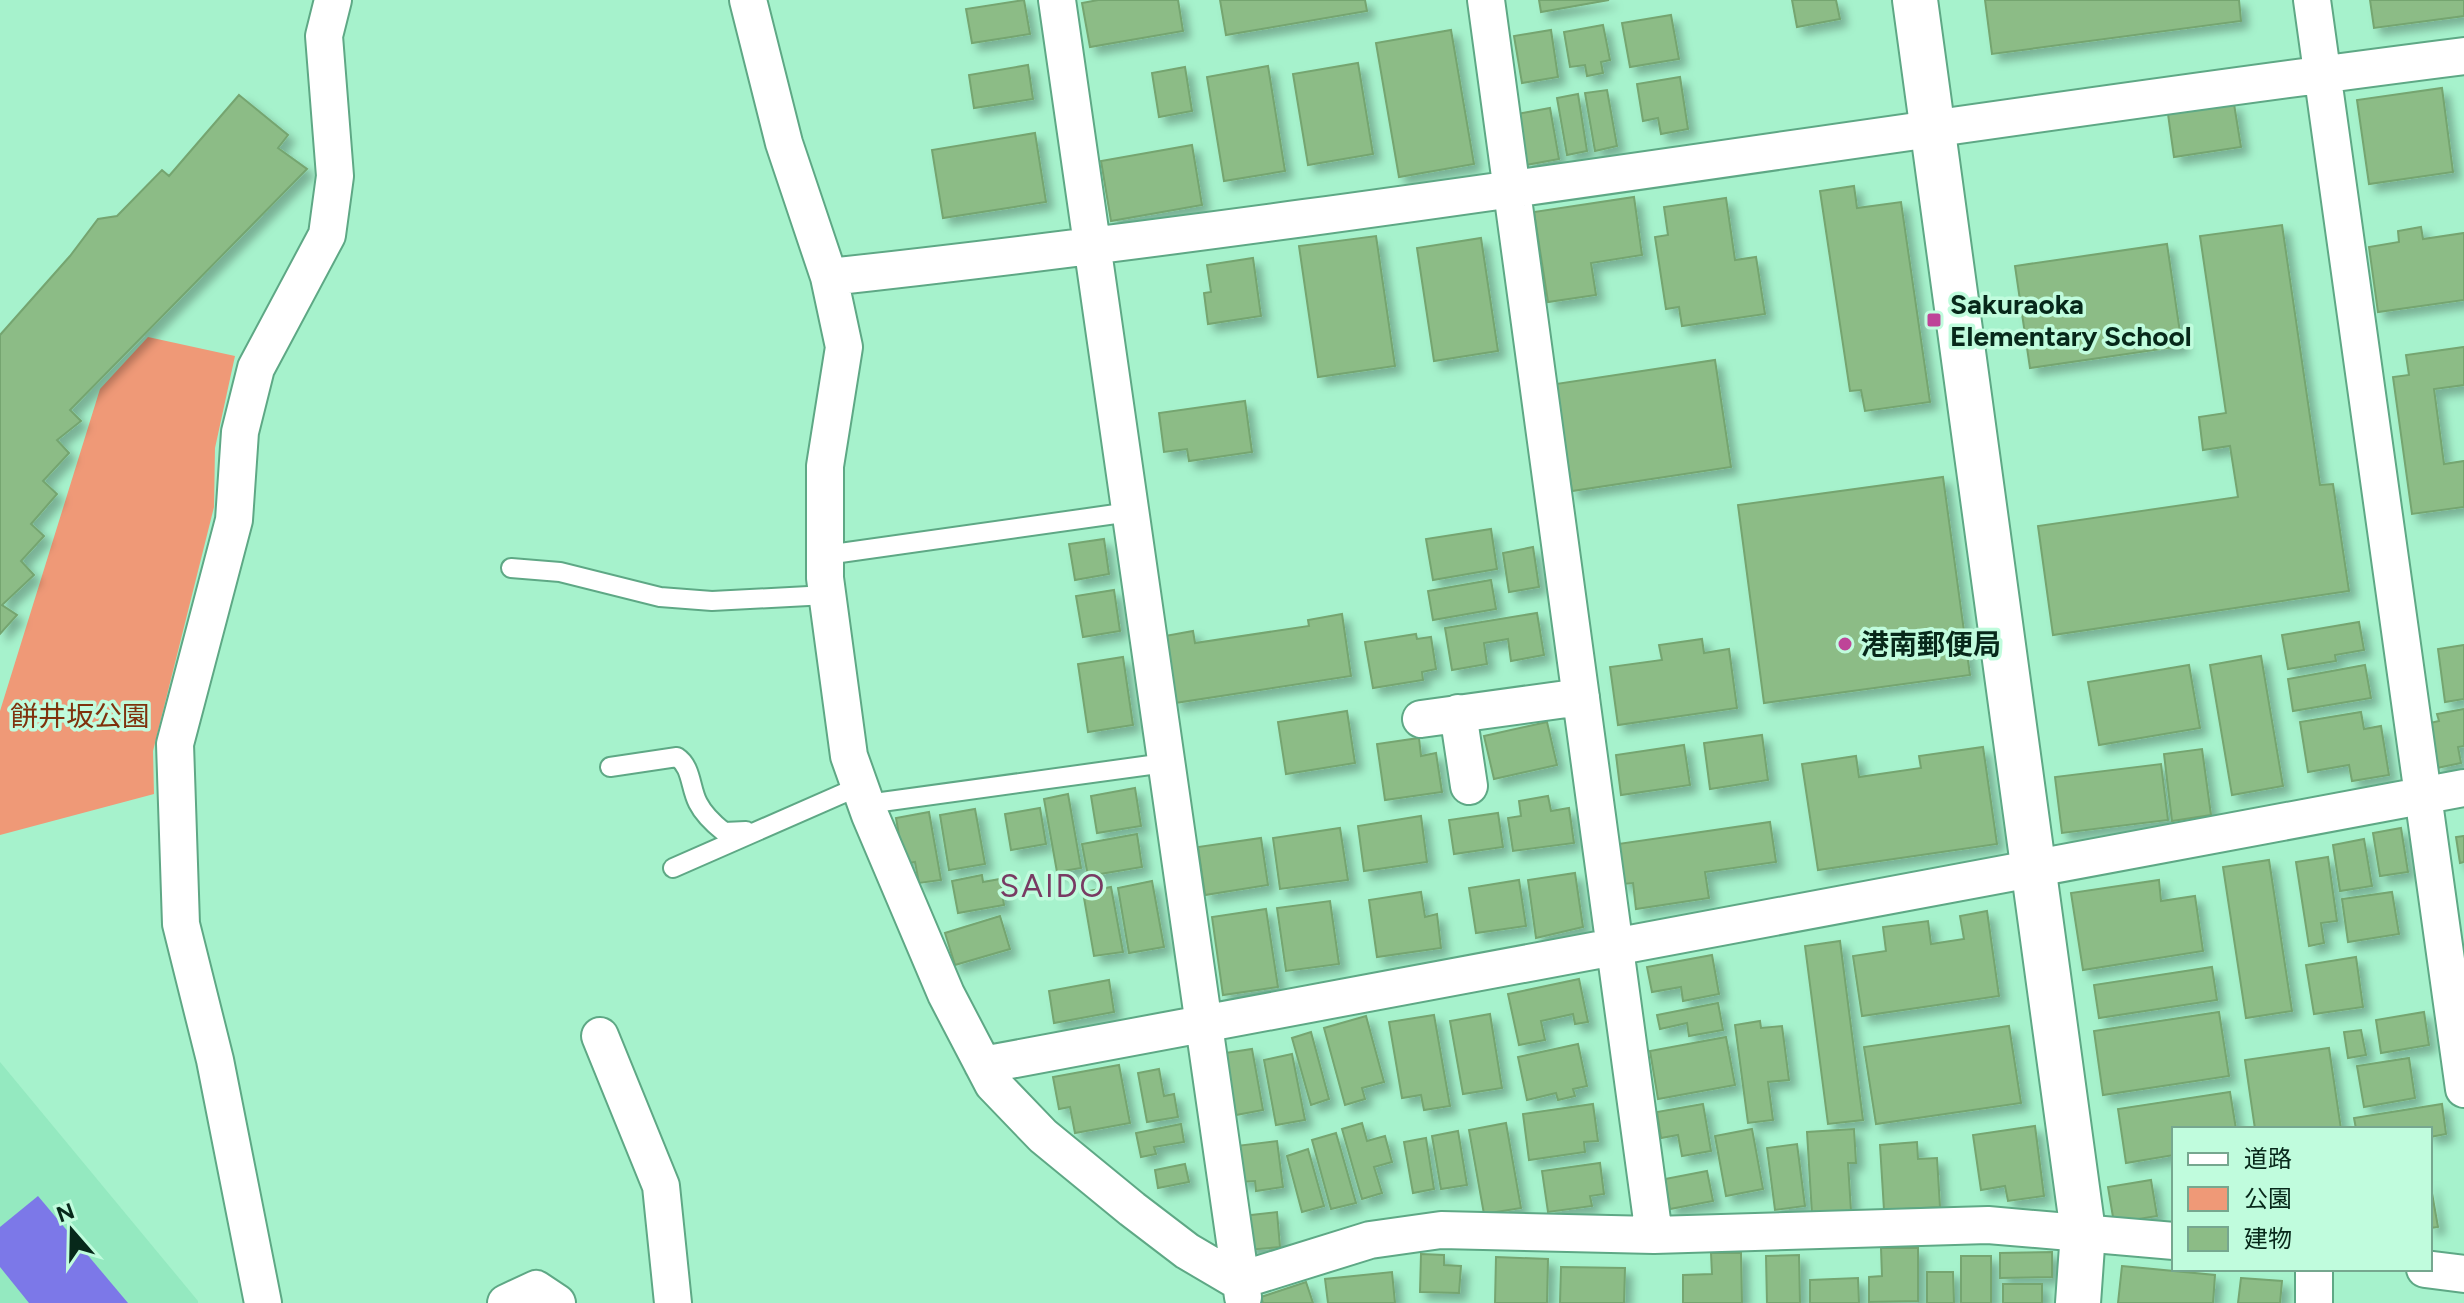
<svg xmlns="http://www.w3.org/2000/svg" width="2464" height="1303" font-family="Figtree,'Noto Sans JP',sans-serif">
<style>
.built{fill:#94e9c0}
.green{fill:#ef9977}
.water{fill:#7c78e8}
.building{fill:#8cbc86;stroke:#75a570;stroke-width:2;filter:url(#shadow)}
.lines{fill:none;stroke-linecap:round;stroke-linejoin:round}
.lane-casing{stroke:#5ea885;stroke-width:22}
.street-casing{stroke:#5ea885;stroke-width:40}
.secondary-casing{stroke:#5ea885;stroke-width:48}
.lane{stroke:#fff;stroke-width:18}
.street{stroke:#fff;stroke-width:36}
.secondary{stroke:#fff;stroke-width:44}
.poi-dot{fill:#be4498;stroke:#c0fcdd;stroke-width:3}
.labels{text-anchor:middle;stroke-width:7;stroke-linejoin:round;paint-order:stroke}
.poi-label{font-size:28px;font-weight:bold;fill:#07281a;stroke:#c0fcdd;text-anchor:start}
.park-label{font-size:28px;fill:#7f320d;stroke:#c0fcdd}
.quarter-label{font-size:32px;letter-spacing:2px;fill:#783b63;stroke:#c0fcdd}
</style>
<defs>
<filter id="shadow"><feDropShadow dx="7" dy="7" stdDeviation="4" flood-color="#0004"/></filter>
</defs>
<rect width="100%" height="100%" fill="#a6f2cc"/>
<path class="built" d="M0,1062l198,239v2h-198z"/>
<path class="green" d="M148,337l87,19 -20,92 -1,59 -61,244 1,43 -154,41v-124l100,-322z"/>
<path class="water" d="M38,1196l90,107h-99l-29,-36v-40z"/>
<path class="building" d="M1024,0l6,34 -58,9 -6,-34z
M1098,0h80l5,31 -93,16 -8,-44z
M1220,0h145l2,11 -141,24z
M1539,0h70l-68,12z
M1792,0h44l4,19 -43,8z
M1985,0h254l2,21 -249,33z
M2370,0h94v16l-90,12z
M1671,15l8,44 -49,8 -8,-44z
M1603,25l7,35 -9,2 2,11 -16,3 -2,-11 -15,2 -6,-35z
M1451,30l23,134 -75,13 -23,-134z
M1551,30l7,47 -36,6 -8,-47z
M1358,63l15,91 -65,11 -15,-91z
M1028,65l5,34 -59,9 -5,-33z
M1268,66l17,105 -61,10 -17,-104z
M1185,67l7,44 -33,6 -7,-44z
M1680,77l8,52 -27,5 -3,-16 -15,3 -6,-37z
M2442,88l11,84 -84,12 -12,-84z
M1607,90l10,56 -22,5 -10,-58z
M1578,94l9,57 -20,4 -10,-57z
M239,95l49,40 -10,13 29,21 -237,241 11,11 -24,19 12,13 -26,28 14,13 -26,30 13,12 -23,25 13,14 -32,30 15,10 -17,19v-299l70,-79 28,-37 19,-3 45,-46 7,6z
M2234,104l7,43 -67,10 -6,-43z
M1550,108l9,51 -33,6 -9,-51z
M1035,133l11,69 -103,16 -11,-68z
M1192,145l10,60 -91,16 -10,-60z
M1854,186l3,22 44,-6 29,200 -65,9 -4,-21 -11,1 -30,-200z
M1634,197l8,58 -51,8 5,32 -48,7 -14,-90z
M1726,198l9,62 21,-3 9,57 -83,12 -3,-19 -13,2 -11,-72 13,-2 -4,-28z
M2282,225l38,260 13,-1 16,107 -296,44 -15,-109 200,-29 -8,-51 -27,4 -4,-33 27,-4 -26,-177z
M2421,227l2,12 41,-6v67l-86,12 -9,-65 30,-5 -1,-11z
M1376,236l19,130 -77,11 -19,-131z
M1481,238l17,113 -64,10 -17,-113z
M2167,244l15,102 -152,22 -15,-102z
M1253,258l8,58 -53,8 -4,-31 7,-1 -4,-27z
M2464,347v38l-30,4 10,75 20,-3v46l-52,7 -19,-137 16,-2 -3,-20z
M1715,360l16,107 -159,24 -16,-107z
M1245,401l7,51 -63,9 -2,-12 -23,3 -5,-39z
M1943,477l27,198 -206,28 -26,-198z
M1491,529l6,40 -64,11 -7,-41z
M1104,539l5,35 -34,6 -6,-36z
M1533,547l6,40 -30,5 -6,-39z
M1491,580l5,29 -63,11 -5,-29z
M1114,590l6,41 -37,6 -7,-41z
M1537,613l7,42 -33,6 -3,-22 -24,4 3,21 -35,6 -7,-42z
M1342,614l9,62 -176,27 -10,-67 28,-5 2,12 114,-17 -1,-6z
M2359,622l5,28 -29,5 1,6 -48,8 -6,-34z
M1416,634l1,5 14,-2 5,32 -14,3 1,8 -50,8 -8,-46z
M1702,639l2,14 25,-4 8,59 -119,17 -8,-58 52,-7 -3,-15z
M2464,645v54l-19,3 -7,-53z
M2261,656l22,130 -51,9 -22,-130z
M1123,657l10,68 -45,7 -10,-68z
M2189,665l11,63 -101,17 -11,-63z
M2365,665l6,33 -78,13 -5,-32z
M2464,709v37l-6,1 3,16 -24,5 -7,-45 9,-2 -2,-7z
M1347,711l8,52 -69,11 -8,-52z
M2361,712l3,17 17,-3 8,49 -37,6 -3,-16 -41,7 -8,-50z
M1547,722l10,43 -63,14 -10,-43z
M1762,735l6,45 -58,9 -6,-46z
M1419,738l2,18 15,-3 6,39 -57,8 -8,-56z
M1684,745l6,40 -69,10 -5,-40z
M1983,747l14,97 -179,26 -16,-106 54,-8 3,21 62,-9 -2,-12z
M2202,749l9,66 -39,6 -8,-67z
M2161,764l7,56 -106,13 -7,-56z
M1135,788l6,38 -44,7 -6,-37z
M1068,794l13,74 -24,4 -13,-73z
M1548,796l3,15 18,-3 5,35 -61,8 -5,-33 13,-2 -2,-15z
M1040,808l6,36 -35,6 -6,-36z
M975,809l10,55 -36,6 -9,-55z
M929,812l12,68 -22,3 -4,-21 -11,2 -8,-46z
M1498,813l5,34 -49,7 -5,-34z
M1421,816l6,46 -63,9 -6,-45z
M1770,822l6,40 -71,10 4,26 -73,11 -3,-26 -10,1 -5,-40z
M1340,828l8,52 -68,9 -7,-51z
M2401,828l7,44 -28,4 -7,-43z
M1137,834l5,33 -54,9 -6,-32z
M2464,836v26l-4,1 -4,-26z
M1261,838l7,47 -63,10 -7,-48z
M2364,839l8,47 -32,5 -7,-46z
M2328,857l9,64 -16,2 3,20 -15,3 -13,-84z
M2269,860l23,151 -46,7 -23,-151z
M1575,873l8,54 -47,11 -8,-58z
M982,875l1,7 17,-3 4,26 -46,8 -6,-32z
M1519,880l7,46 -50,7 -7,-45z
M2159,880l2,21 34,-5 8,55 -120,19 -12,-77z
M1152,881l12,66 -35,6 -11,-65z
M1111,887l12,65 -29,4 -11,-64z
M1421,892l4,25 12,-3 4,34 -64,9 -8,-57z
M2392,892l7,42 -51,8 -6,-43z
M1330,901l9,63 -53,7 -9,-63z
M1266,909l12,78 -55,8 -11,-78z
M1987,911l12,85 -137,20 -9,-60 33,-5 -3,-24 45,-6 3,23 33,-5 -4,-23z
M1000,916l10,33 -55,16 -10,-32z
M1840,941l23,179 -35,4 -23,-178z
M1712,955l7,39 -36,7 -2,-14 -29,5 -5,-25z
M2356,957l7,50 -49,7 -8,-49z
M2212,967l5,33 -118,18 -5,-33z
M1579,979l9,43 -13,2 -2,-10 -32,7 4,19 -26,5 -11,-51z
M1109,980l5,32 -60,11 -5,-32z
M1718,1003l5,27 -34,6 -2,-13 -27,6 -3,-14z
M2219,1012l10,64 -126,19 -9,-64z
M2424,1012l5,33 -48,8 -5,-33z
M1490,1014l12,74 -39,6 -13,-73z
M1434,1015l16,91 -26,4 -3,-15 -19,3 -13,-76z
M1366,1016l18,66 -22,6 3,11 -20,6 -21,-77z
M1760,1021l1,7 21,-2 7,54 -21,2 5,38 -25,3 -13,-98z
M2009,1026l12,77 -145,21 -12,-77z
M2361,1030l5,25 -18,3 -4,-26z
M1311,1032l18,67 -18,6 -19,-67z
M1726,1037l9,48 -77,14 -8,-48z
M1578,1044l9,42 -14,3 2,7 -17,4 -2,-7 -29,7 -9,-43z
M2329,1048l12,81h-86l-10,-69z
M1252,1049l11,61 -27,5 -11,-62z
M1292,1054l13,66 -29,5 -12,-65z
M2409,1058l6,40 -51,9 -7,-41z
M1119,1065l11,58 -55,10 -5,-26 -11,2 -6,-32z
M1159,1069l5,27 10,-2 4,23 -31,5 -9,-49z
M2230,1092l6,37h-62v26l-48,8 -8,-54z
M1593,1104l5,37 -14,1 1,10 -56,8 -6,-46z
M1703,1104l8,47 -29,5 -4,-21 -17,3 -4,-26z
M2442,1104l4,30 -16,3v-8h-74l-2,-11z
M1362,1123l5,18 18,-5 7,26 -18,5 8,26 -20,6 -20,-70z
M1506,1123l15,85 -37,6 -15,-84z
M1181,1124l3,18 -30,5 2,7 -15,3 -5,-24z
M2035,1126l9,70 -36,5 -3,-15 -24,4 -8,-55z
M1752,1129l11,60 -37,7 -11,-60z
M1854,1129l2,34h-8l3,48 -39,3 -5,-82z
M1458,1131l9,54 -26,4 -9,-53z
M1336,1133l20,70 -25,6 -19,-69z
M1426,1138l8,51 -21,4 -9,-51z
M1277,1141l6,46 -27,4 -1,-10 -15,1 -4,-36z
M1917,1142l1,17 19,-1 3,49 -56,3 -4,-65z
M1797,1144l8,62 -30,4 -8,-62z
M1308,1149l16,57 -22,6 -15,-56z
M1600,1163l4,31 -14,2 2,10 -44,6 -6,-41z
M1185,1164l4,18 -31,6 -3,-18z
M1707,1171l6,30 -43,8 -5,-30z
M2151,1180l6,36 -43,7 -6,-36z
M2430,1182l8,45 -8,1z
M1277,1212l3,35 -33,3 -4,-34z
M1881,1248h37v53l-49,1v-25l13,-1z
M2052,1252v25l-52,1v-25z
M1711,1253h30l1,50h-59v-28l29,-1z
M1421,1254l23,1v10l17,1 -2,27 -39,-1z
M1799,1255l1,48h-33l-1,-47z
M1961,1256h30v47h-30z
M1496,1257l52,2 -1,44h-52z
M2122,1266l93,9 -2,28h-95z
M1561,1267l64,1 -1,35h-64z
M1392,1272l3,31h-67l-3,-24z
M1927,1272h26l1,31h-27z
M1858,1278l1,25h-49v-23z
M2241,1278l41,3 -2,22h-42z
M1306,1282l7,21h-50l-2,-6z
M2003,1284h39v19h-39z"/>
<g class="lines">
<defs>
<path id="lane" d="M826,555l304,-43
M511,568l49,4 100,25 52,4 115,-6
M610,767l67,-10c15,10 13,31 21,46 6,12 16,21 26,29l22,-1
M867,804l298,-41
M673,868l187,-82"/>
<path id="street" d="M748,0l36,143 45,134 15,70 -19,119v112l24,178 21,59 76,179 47,90 50,52 89,73 55,42 51,30
M1057,0l186,1297
M1486,0l168,1235
M2312,0l152,1089
M829,277c547,-60 1089,-152 1635,-221
M1458,713l11,73
M1421,719l160,-22
M600,1036l61,150 12,117
M983,1065l1481,-277
M2425,1269l39,5
M1238,1281l132,-41 71,-10 213,5 334,-10 186,16
M263,1303l-48,-243 -34,-136 -6,-180 59,-224 6,-88 16,-64 71,-133 8,-59 -11,-140 9,-36
M506,1303l30,-14 21,14
M2314,1303v-34"/>
<path id="secondary" d="M1915,0l168,1232 -5,71"/>
</defs>
<use href="#lane" class="lane-casing"/>
<use href="#street" class="street-casing"/>
<use href="#secondary" class="secondary-casing"/>
<use href="#lane" class="lane"/>
<use href="#street" class="street"/>
<use href="#secondary" class="secondary"/>
</g>
<g class="poi-dot">
<rect x="1926" y="312" width="16" height="16" rx="4"/>
<circle cx="1845" cy="644" r="8"/>
</g>
<g class="labels">
<g class="poi-label">
<text x="1950" y="314">Sakuraoka<tspan x="1950" dy="32">Elementary School</tspan></text>
<text x="1861" y="654">港南郵便局</text>
</g>
<g class="park-label">
<text x="80" y="726">餅井坂公園</text>
</g>
<g class="quarter-label">
<text x="1053" y="897">SAIDO</text>
</g>
</g>
<rect x="2172" y="1127" width="260" height="144" fill="#c0fcdd" stroke="#76a78f" stroke-width="2"/>
<rect x="2188" y="1153" width="40" height="12" fill="#ffffff" stroke="#76a78f" stroke-width="2"/>
<text x="2244" y="1167" font-size="24" fill="#07281a">道路</text>
<rect x="2188" y="1187" width="40" height="24" fill="#ef9977" stroke="#76a78f" stroke-width="2"/>
<text x="2244" y="1207" font-size="24" fill="#07281a">公園</text>
<rect x="2188" y="1227" width="40" height="24" fill="#8cbc86" stroke="#76a78f" stroke-width="2"/>
<text x="2244" y="1247" font-size="24" fill="#07281a">建物</text>
<g transform="translate(72 1231) rotate(340)" stroke="#c0fcdd" stroke-width="6" paint-order="stroke">
<path d="M0-6L14 30L0 20L-14 30Z" fill="#07281a"/>
<text y="-12" font-size="22" font-weight="bold" text-anchor="middle" fill="#07281a">N</text>
</g>
</svg>
